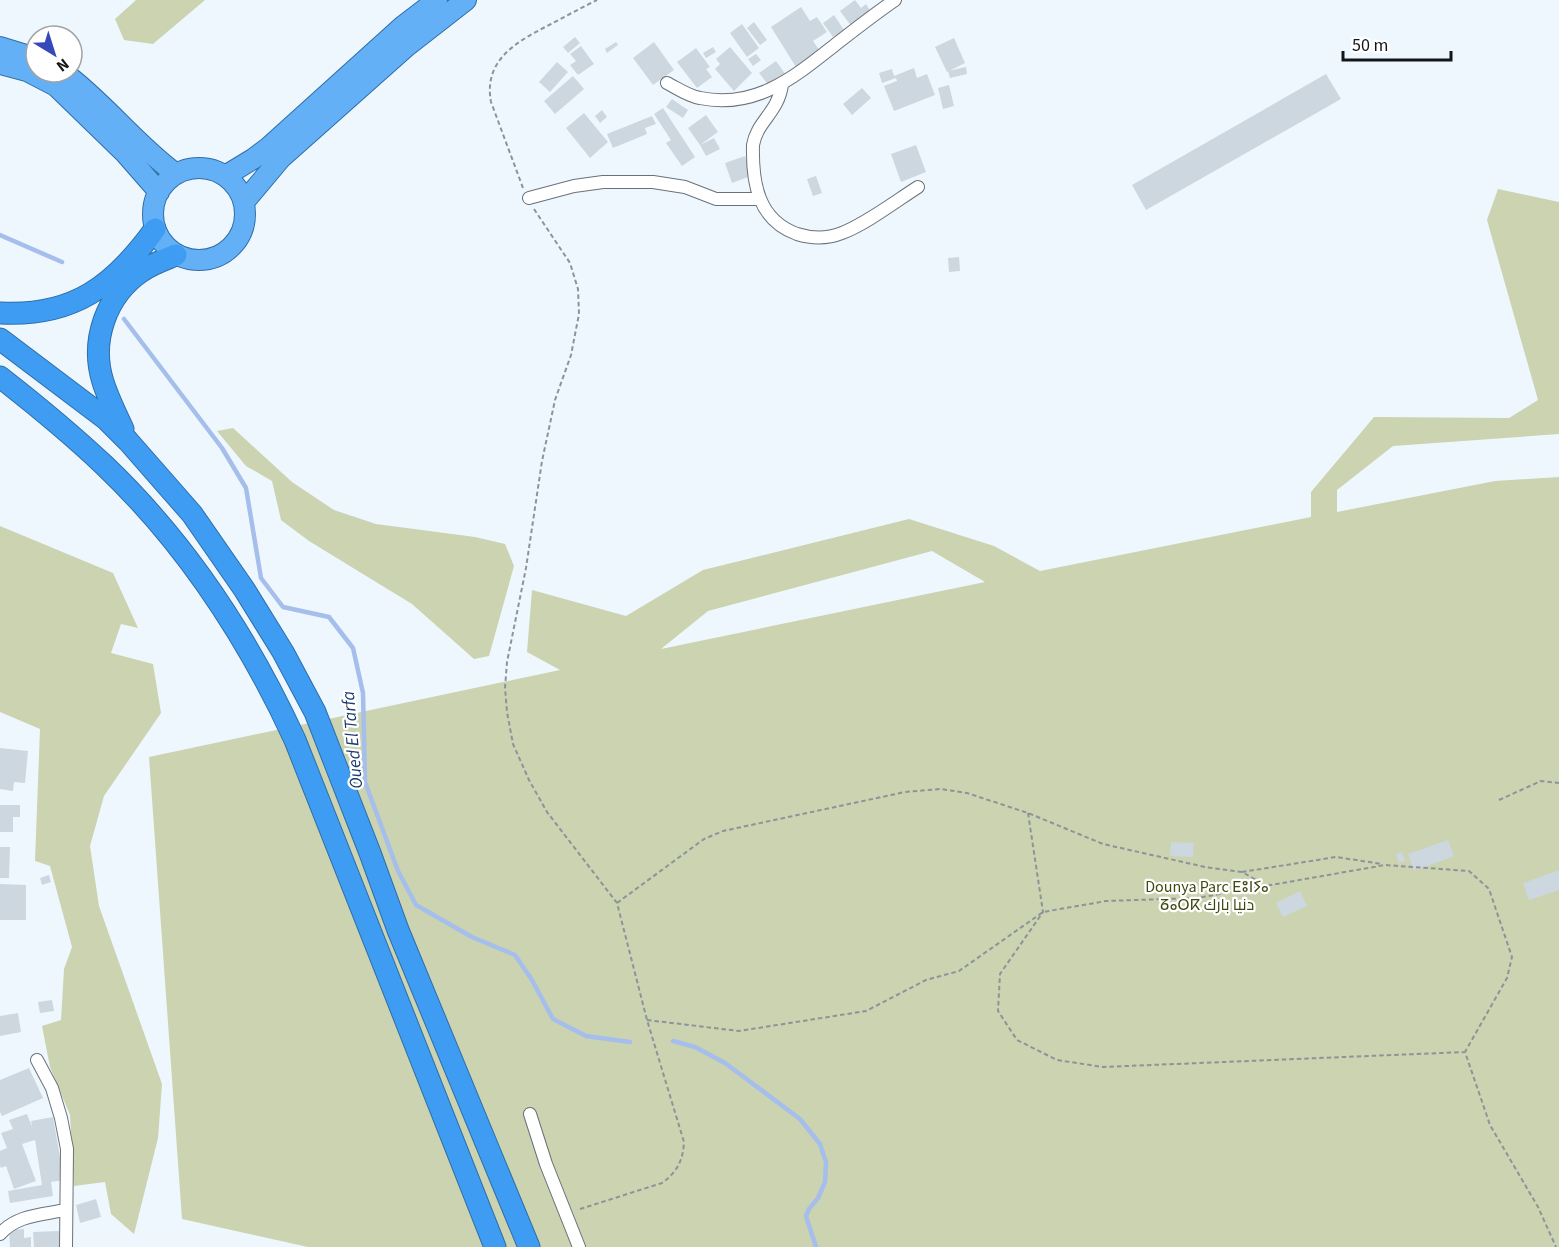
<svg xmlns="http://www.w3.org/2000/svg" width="1559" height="1247" font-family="'Source Sans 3',Cairo,'Noto Sans Tifinagh',sans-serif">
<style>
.green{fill:#cbd3b0;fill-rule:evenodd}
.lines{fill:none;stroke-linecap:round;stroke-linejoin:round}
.stream{stroke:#a5beeb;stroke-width:4.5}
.building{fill:#cdd7e0}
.minor-casing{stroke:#69727a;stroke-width:14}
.trunk-casing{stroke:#2f6ea7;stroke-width:22}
.motorway-casing{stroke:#2f6ea7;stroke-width:23}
.path{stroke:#8d9499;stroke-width:2;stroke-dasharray:4.5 3;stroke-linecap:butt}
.minor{stroke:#fff;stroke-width:12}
.trunk{stroke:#64b0f6;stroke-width:20}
.motorway{stroke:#3e9df3;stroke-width:21}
.labels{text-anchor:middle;stroke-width:4.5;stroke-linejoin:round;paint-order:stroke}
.park-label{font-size:16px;fill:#3f480e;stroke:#fff}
.water-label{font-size:18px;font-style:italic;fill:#1c396e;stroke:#fff}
</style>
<rect width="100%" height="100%" fill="#eef7fe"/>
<path class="green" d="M136,0h69l-52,44 -29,-4 -9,-21z
M1498,189l61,13v232l-166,12 -56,44v22l158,-31 64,-4v770h-1251l-126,-28 -33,-462 411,-87 -33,-18 5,-62 94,26 77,-46 206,-51 85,27 46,25 271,-54v-25l63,-75 135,1 29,-18 -51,-180zM932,551l53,31 -324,67 47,-38z
M233,428l59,54 42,28 42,14 99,13 30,7 9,22 -25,90 -15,3 -62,-55 -103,-63 -28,-21 -9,-39 -26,-15 -29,-35z
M0,526l113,47 25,55 -17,-4 -10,29 42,11 8,49 -57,83 -14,50 9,60 63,178 -4,54 -24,96 -23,-20 -6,-32 -31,4 -4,-71 -20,-48 -8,-41 19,-6 3,-51 8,-22 -22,-81 -15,-5 5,-132 -40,-17z"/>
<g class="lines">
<path class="stream" d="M0,235l62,27
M124,319l98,129 24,40 15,90 22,29 46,10 24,31 10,45 2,89 33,89 18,34 56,32 43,18 17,25 21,39 33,17 44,6
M673,1041l22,6 30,16 75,56 20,25 6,18 -1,20 -7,16 -9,11 -3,7 10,31"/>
</g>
<path class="building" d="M855,0l6,8 5,-4 5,8 -19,15 -12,-16z
M801,7l9,14 7,-4 10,15 -14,9 7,10 -24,16 -25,-40z
M834,15l10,15 -11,7 -10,-14z
M754,22l13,18 -7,5 -13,-17z
M742,24l17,24 -12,9 -17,-24z
M575,37l5,6 -12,10 -5,-6z
M954,38l11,25 -18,9 -12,-25z
M616,42l2,3 -11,8 -2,-4z
M654,42l20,28 -21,15 -20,-27z
M581,46l13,18 -16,11 -8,-10 6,-4 -6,-7z
M713,47l3,5 -10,6 -3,-5z
M730,47l22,26 -18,18 -19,-22 5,-5 -4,-5z
M696,48l14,19 -4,2 6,8 -15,11 -20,-26z
M756,54l5,6 -8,6 -5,-7z
M776,61l10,14 -16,12 -11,-14z
M557,62l11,10 -18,20 -11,-10z
M966,67l1,7 -17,4 -2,-7z
M914,68l3,10 10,-4 8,21 -41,16 -10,-25 13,-5 -1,-3 -14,5 -3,-10 13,-4 2,7z
M1326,74l15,25 -195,111 -14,-25z
M573,76l11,13 -29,25 -11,-13z
M949,85l5,21 -11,3 -5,-21z
M862,88l9,10 -19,17 -9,-11z
M672,99l16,11 -5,8 -17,-11z
M663,108l32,49 -13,9 -16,-23 5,-3 -17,-26z
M602,110l5,7 -7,6 -5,-7z
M584,113l24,29 -18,16 -24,-30z
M706,115l12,17 -18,13 -12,-17z
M652,116l4,8 -11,4 2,6 -34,14 -6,-14z
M714,138l6,11 -14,7 -6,-11z
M916,145l10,27 -25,10 -10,-28z
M745,156l6,20 -19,7 -7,-20z
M816,176l6,17 -9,3 -6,-17z
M959,257l1,14 -11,1 -1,-14z
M0,748l28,3 -3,32 -11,-1 -1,9 -13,-2z
M0,805h20v12h-7v15h-13z
M1448,840l6,16 -40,15 -6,-17z
M1171,842l23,1 -1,14 -23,-1z
M0,847h10l-1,31h-9z
M1402,852l3,9 -6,2 -3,-9z
M1559,870v20l-30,10 -6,-17z
M49,875l2,7 -9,3 -2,-7z
M0,884l26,1v35h-26z
M1300,891l7,15 -24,11 -7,-14z
M52,1000l2,11 -14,2 -2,-11z
M18,1013l3,19 -21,4v-20z
M29,1068l14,30 -41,18 -2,-4v-32z
M27,1114l5,13 -1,-6 22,-4 11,63 -13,2 2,14 -43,7 -2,-12 34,-6 -7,-45 -13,4 14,37 -22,8 -8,-23 -5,2 -1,-3v-14l7,-3 -6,-15 12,-4 -4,-9z
M96,1199l5,18 -21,6 -4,-18z
M24,1229v9l7,-1v10h-21l-1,-17z
M59,1231l1,16h-26l-1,-15z"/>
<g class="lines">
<defs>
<path id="minor" d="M667,83c10,5 21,13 33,15 58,12 98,-24 140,-57 18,-14 36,-28 55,-41
M782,85c-4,28 -25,36 -29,60 -1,38 5,75 44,89 16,5 30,5 45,-1 24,-9 54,-32 76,-46
M529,198l45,-12 29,-4h50l32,5 31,12h44
M37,1060l15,28 9,30 6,31 -1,98
M530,1114l16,50 33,83
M0,1234c17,-19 41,-19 65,-24"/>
<path id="trunk" d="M0,47l36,11
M0,64l27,7 29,15 68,66 35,40
M63,72c41,30 71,71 113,102
M153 214a46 46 0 1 1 92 0a46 46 0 1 1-92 0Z
M225,176l28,-17 16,-12 134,-121 34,-26
M244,202l37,-44 126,-112 59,-46"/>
<path id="motorway" d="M0,313c73,4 114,-27 155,-84
M0,339l106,80 22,22 64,73 52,75 39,63 32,60 55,141 28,77 131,317
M0,377c36,28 71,57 104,88 82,78 144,173 191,275l200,507
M123,429c-7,-15 -15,-31 -20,-47 -13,-41 3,-87 39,-111 10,-7 22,-11 34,-16"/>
</defs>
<use href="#minor" class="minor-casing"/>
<use href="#trunk" class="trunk-casing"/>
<use href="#motorway" class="motorway-casing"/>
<path class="path" d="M523,188l-32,-86c-8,-43 27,-61 60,-78 15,-8 30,-16 46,-24
M534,209l36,54 8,26 1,25 -8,41 -16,45 -13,61 -16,107 -19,94 -2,26 2,24 6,32 16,36 18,32 70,91 30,117 37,122c-1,19 -7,30 -22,41l-85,27
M1499,800l42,-19 18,2
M1028,813l15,99 -43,62 -2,37 19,29 40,20 46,7 362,-15
M1242,872l94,-15 46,7
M617,903l87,-64 19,-8 182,-39 36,-3 26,4 61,20 75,31 102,23 37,5 25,14
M647,1020l92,11 127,-20 60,-31 33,-9 84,-59 63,-11 91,-3 188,-33 84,6 20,18 23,68 -5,21 -42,74 25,73 48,82 18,40"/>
<use href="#minor" class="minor"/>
<use href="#trunk" class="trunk"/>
<use href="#motorway" class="motorway"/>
</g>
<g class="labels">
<g class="park-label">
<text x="1207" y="892">Dounya Parc ⴹⵓⵏⵢⴰ<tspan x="1207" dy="18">ⵒⴰⵔⴽ دنيا بارك</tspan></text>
</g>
<g class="water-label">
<text transform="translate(352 740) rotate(-95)" y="6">Oued El Tarfa</text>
</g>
</g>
<g transform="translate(54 54) rotate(142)"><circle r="28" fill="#ffffff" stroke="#a0a2a3" stroke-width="1.5"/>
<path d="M0-4.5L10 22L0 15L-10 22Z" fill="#3549bb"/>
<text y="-9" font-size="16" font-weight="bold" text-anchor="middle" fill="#121619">N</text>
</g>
<path d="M1343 51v9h108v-9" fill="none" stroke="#121619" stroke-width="3"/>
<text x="1352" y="51" font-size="18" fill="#121619" stroke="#ffffff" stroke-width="4.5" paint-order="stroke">50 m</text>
</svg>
